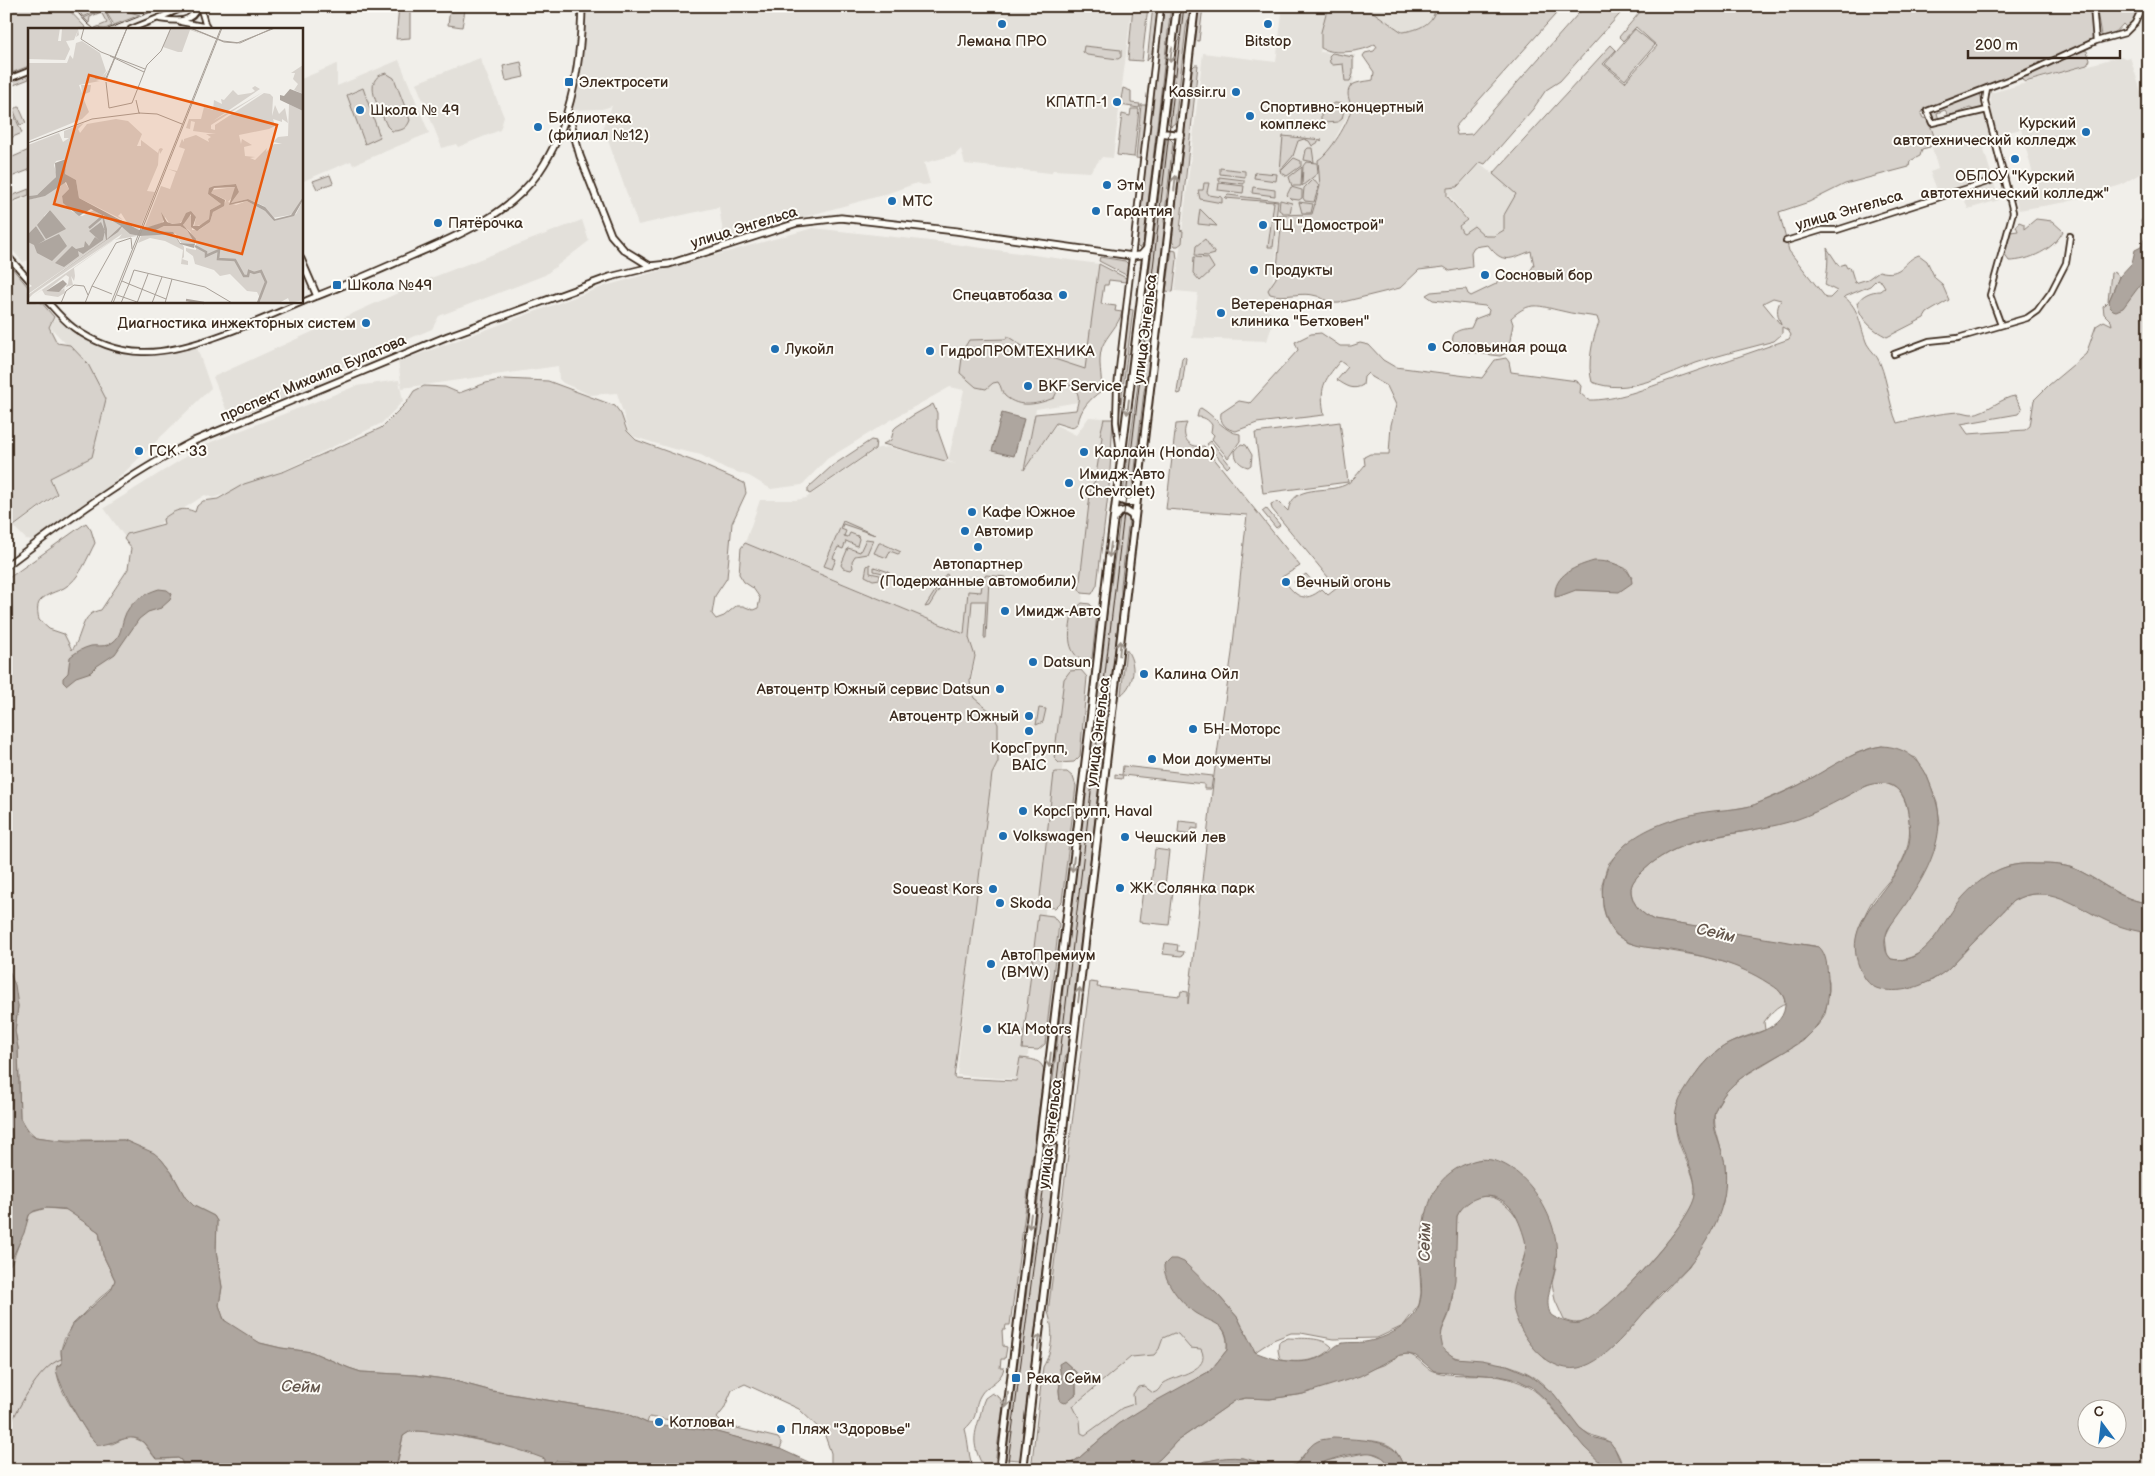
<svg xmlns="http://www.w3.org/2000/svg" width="2155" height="1476" font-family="'Balsamiq Sans',sans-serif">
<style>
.built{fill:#e3e0da}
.green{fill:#d7d2cc;stroke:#897e75;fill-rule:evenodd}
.water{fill:#aea69f;stroke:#80746b}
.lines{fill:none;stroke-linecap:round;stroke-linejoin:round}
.stream{stroke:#80746b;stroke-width:1}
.street-casing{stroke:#3b2a1e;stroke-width:8}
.secondary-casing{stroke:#3b2a1e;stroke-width:9}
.primary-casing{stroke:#3b2a1e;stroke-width:10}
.street{stroke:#fdfcf7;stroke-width:4.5}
.secondary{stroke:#fdfcf7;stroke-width:5.5}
.primary{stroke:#fdfcf7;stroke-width:6}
.tram{stroke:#3b2a1e;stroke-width:1}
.oneway{stroke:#9c938a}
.poi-dot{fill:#1f6fb2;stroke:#fdfcf7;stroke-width:2}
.labels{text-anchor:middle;stroke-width:4;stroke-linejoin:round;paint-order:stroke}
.poi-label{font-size:15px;fill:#3b2a1e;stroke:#fdfcf7;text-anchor:start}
.street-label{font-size:15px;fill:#3b2a1e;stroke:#fdfcf7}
.water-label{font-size:16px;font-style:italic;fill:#63554b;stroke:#fdfcf7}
.inset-river{fill:none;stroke:#aea69f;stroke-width:2.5}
.inset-road{fill:none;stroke:#a8a098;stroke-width:1}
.view{fill:#e8590c;fill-opacity:0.15;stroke:#e8590c;stroke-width:2.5}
.inset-edge{fill:none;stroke:#3b2a1e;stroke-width:2.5}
</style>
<rect width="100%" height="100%" fill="#f1efea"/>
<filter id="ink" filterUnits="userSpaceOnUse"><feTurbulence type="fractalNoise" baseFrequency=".02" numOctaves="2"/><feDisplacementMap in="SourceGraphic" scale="10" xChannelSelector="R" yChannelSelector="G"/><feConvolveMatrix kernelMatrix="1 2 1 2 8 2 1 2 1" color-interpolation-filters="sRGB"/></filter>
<g filter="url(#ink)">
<path class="built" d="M586,6h546l-19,152 -11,-1 -12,15 -37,-2 -2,3 -86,-9 -4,-15 -6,6 -31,8 6,21 -7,1 -6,-2 -34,12 -159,44 -5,-32 -81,18 -34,-96v-5l8,-18 -10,3 -30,1 13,-81z
M1283,6h51l-14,46 35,3 -3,52 -16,30 -28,92 -28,1 -9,62 -9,14 13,10 -8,25 -75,-3 6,-45 -23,-2 28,-238 73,9z
M1370,6h66l-1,9 -14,13 -19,4 -29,-20z
M2121,56l4,2 5,-1 19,60v48l-3,5 -25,15 -54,17 -48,8 -5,-17 22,-7 -15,-57 -24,6 -13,15 15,50 -31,9 -7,-19 -21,7 -10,-25 8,-3 -12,-43 65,-17v-16z
M480,58l24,59 -4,13 -42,17 -2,-3 -14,4 -26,-65z
M399,60l30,73 -76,32 -2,-4 -50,21v-103l36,-15v22z
M1480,163l37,31 -12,36 -21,9 -20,-5 -5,-7 9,-7 -20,-26v-6h9z
M29,197v63l-6,2 -17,-19v-37z
M582,220l7,21 -44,34 -106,41 -7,13 -78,33 -81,42 -43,15 -17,-42 218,-99z
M813,228l126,14 160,22 -14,137 -49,8 -12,61 32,-45 20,10 13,-18 15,1 -79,662 -68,-5 36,-357 -22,-17v-19l4,-21 -11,-27 -219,-91 15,-43h36l10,-2 72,-50 10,-1 68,17 -8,-3 16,-71 -14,-3 -54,30 -69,42 -25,26 -31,4 -22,-13 -22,-7 -26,-14 -31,-7 -35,-11 -6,-4 -12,-40 -27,2 -27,-12 -4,-4 -1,-13 -156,22 -4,-26 207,-76z
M55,318l24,18 16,9 34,10 11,1 26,-3 30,-8 15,43 -114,111 -64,41 -7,-1 -12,-12 44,-32 -7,-17 39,-20 -1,-90 -39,-41z
M399,380l4,21 -21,22 -93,45 -58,24 -18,6 -8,-3 -76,48 -25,-35 102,-64 150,-58z
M1174,1333l4,1 12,14 11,1 2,3 -2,11 -5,5 -18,10 -12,4 -9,11 -24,1 1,10 -12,4 -37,27 -4,-2 -1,-13 -7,-13 58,-50h15l13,-8 4,-11z"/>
<path class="green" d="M6,6h46l4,5 5,-4 4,-1 22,23h-58v37l-23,9z
M76,6h26l1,2 -20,9z
M111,6h11l4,5 14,4 -26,10 -8,-13 6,-3z
M410,6v32l-14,1 3,-32z
M1133,6h15l-6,55 -14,-1z
M1153,6h5l-6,48 -5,7z
M1162,6h9l-28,239 -4,3 -4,-4z
M1180,6h11l-5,22 -11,95 -4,3 -3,-3z
M1198,6h5l-4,35 -6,-1z
M1328,6h42l3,6 29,20c17,-2 32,-8 34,-26h127l-108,121 2,8 15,-1 113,-128h42l-67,75 -14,9 -13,19 -48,55 -5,-2 -23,25 -10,1v8l20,24 -8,6 3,6 2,1 10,-7 11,10h9l10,-6v-15l12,-21 -23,-20 118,-129 5,5 -13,14 22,18 32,-36 -21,-19 -13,14 -4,-4 26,-31h446l2,33 -67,32 -103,40 -2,3 2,4 5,1 6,17 -4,11 -8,2 -2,7 -10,5 -1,6 -64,17 -36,18 -30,10 10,39 37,47h4l7,-7 -12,-6c2,-10 4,-28 2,-37l12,18 6,-2 2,4 3,-1 5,16 13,-4 11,-8c24,7 24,-11 40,-16l8,6 8,17 7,6 7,16 -22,13 -3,5 -37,19c-14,-7 -27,-17 -30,-34 5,-8 14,-12 23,-12l5,-4 -3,-5 -5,-3 -7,7 -26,11c16,11 16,31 23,47 4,7 10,11 13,19 8,20 9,41 17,60 21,-5 42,-10 63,-11 4,0 8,2 12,2 15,-2 31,-17 43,-18l7,13 -4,5 -57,10 7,10 57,-4 5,-4 4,-26 15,-15 37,-31 10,-28 8,-5 8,4 -1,-4 -7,-7 -1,-8 5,-5 3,-28 4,-1 4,5 -10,24 33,-18 7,-10v630c-28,-2 -51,-25 -76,-35 -12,-4 -25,-4 -38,-4 -14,-1 -28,1 -40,8 -34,17 -60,96 -104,87l-4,-5 -2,-17 55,-114 -3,-21 -11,-28 -10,-16 -34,-12 -11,2 -14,5 -58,32 -47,21 -77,13 -50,26 -17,19 -6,20 1,23 4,14 9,14 13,8 13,3 64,11 30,9 19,8 22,14 6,8 3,7c-10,3 -16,11 -22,19l1,8c-14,5 -29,9 -42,17 -24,16 -54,60 -46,89 5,22 23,42 17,65 -6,23 -83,107 -105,119 -9,4 -16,4 -25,0l-9,-20 -3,-17 4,-16 -25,-79 -17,-17 -33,-12 -15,5 -41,51 -6,41 2,37 -2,12 -16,21 -26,12 -44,1 -32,-6h-10l-18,7 -18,12 -17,-34 -19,-22 -49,-37c-15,13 13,45 25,53 7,5 18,6 24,13 7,6 9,16 8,25l-17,21 -92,53 -39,34 -18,12h-30l12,-103c10,-17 11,-36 5,-55l42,-330 8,1 -1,4 83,9 1,-5 7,1v12l26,-229 18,-122 15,-138 -81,-6 10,-85 11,-1c-7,14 2,26 17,23l96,120 -18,11c12,18 21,28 40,12l6,6 9,-7 -65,-79 -1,-5 7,-3 10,10c5,-28 38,-17 57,-26 8,-4 14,-13 20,-20l-1,-8 6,-3h19l2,-29 5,-20 -9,-19 -16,-9 -3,-4 -4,4 -1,8c-10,6 -16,1 -26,-5l11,-13 -8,-6c-18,22 -20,26 -16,54l-67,8 -21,8c-9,-1 -17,-8 -15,-18l18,-12 11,2 48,-53 -3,-8 16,-8 10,-1 19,13h11l9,-3 9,2 14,15 12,7 87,11 13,-18 11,-2 3,4 2,10 66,9 4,5 -1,7 8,7c28,1 58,-12 85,-21 38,-13 77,-26 116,-40l2,-4 -3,-5 -6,-3v7l-8,7c-25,7 -52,13 -78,22 -31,12 -70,33 -104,19 -5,-17 0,-43 7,-59l-2,-6c-12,-2 -24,-3 -35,-6 -24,-5 -31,-11 -51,7l2,6 -5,28 -8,4 -46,-6c-4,-17 0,-20 17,-22l4,-9 13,-5 1,-4 -4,-4 -52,-6 -7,-5 5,-3 35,-3 2,5 3,2 25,-12 2,-4 30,-6 6,-9 -3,-14c-21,8 -28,14 -43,-6l-14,2 -3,5 1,15 -22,4 -6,-4 -25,3 -19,18 -61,15c-11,1 -13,-4 -22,-7 -16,-5 -32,3 -47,-2l-2,-4 8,-12 5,-50h-3l1,-13 33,-1 8,-28 -2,-26c11,-6 32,-39 33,-52 0,-6 -5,-12 -2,-19 3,-8 17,-7 24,-9l1,-8 -11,-16 2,-3 9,-2 3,-4 -2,-3c-11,8 -43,11 -54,4v-16zM1773,298l8,2c-6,10 -3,15 0,25l-18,-22zM1608,561l19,8 5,9 -31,12h-25zM1174,1333l4,1 12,14 11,1c11,22 -25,26 -37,34 -5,4 -4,8 -11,10l-9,-7 -6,1 -5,7 1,10 -12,4 -37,27 -4,-2 -1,-13 -7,-14 58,-49 23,-2 5,-6 4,-11zM1064,1361l12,11v22l-9,6 -7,1 -1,-11z
M2096,6h41c1,10 -3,15 -10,22l-4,-4 -9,10 -10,2 -3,-1z
M450,8l15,2 -3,17 -14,-2z
M104,9l8,17 -7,3 -10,-1 12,-5 -6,-11 -11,5 -1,6 -5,-5z
M1635,29l20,16 -30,35 -20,-16z
M1084,46l37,4v7l-3,2 -31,-4 -4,-3z
M2081,50l6,1 3,9 -3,5 -62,17 -3,-2 1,-3z
M1332,53l21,4v17l-3,7h-5l-2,-17 -10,1 -3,-2 -1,-7z
M521,62l3,15 -18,4 -3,-15z
M1195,65h3l-18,165 3,1 -1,12 -4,3h-3l-3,-5 20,-173z
M386,73l8,5 16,42c-3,9 -9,11 -18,11l-5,-5c-7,-17 -27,-47 -1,-53z
M29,74v5l-23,9v-4z
M363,88l17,49 -15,7 -18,-49z
M1123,88l8,3v12l9,1 -1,4 -19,-3z
M1980,92l3,16 -9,2 -4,-2 -21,8 -4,-6 -8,3 2,7 -6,1 -2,-10z
M1335,103l8,1 1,6 -2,9 -4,3 -14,1 -3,-3v-11z
M1141,105h7l-6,54 -6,-1z
M19,107l7,16 -6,2 -7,-16z
M8,108l2,2h2l10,23 -16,7v-31z
M1131,109h8l-5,48 -17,-2 5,-41 8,2z
M1283,136l39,4 -10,6 -3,-5 -5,-2 -6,2 -5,15 -13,15z
M1169,138l4,4 -9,79 2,10 -17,142 -5,18 -12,104 -5,3 -4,-4 14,-104 4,-53 25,-197z
M1308,148h4l2,14 -10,-2 2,-10z
M29,150v20l-23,9v-19z
M1294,158l7,3v5l-14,10 -7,-4z
M1306,162l11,1 1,10 -16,13 1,-20z
M1302,167l-1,19h-9l-3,-9z
M1220,168l25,3v6l-25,-3z
M1255,172l22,2 -1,7 -22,-3z
M330,175l3,8 -16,6 -4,-8z
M1219,177l25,3v4l-25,-3z
M1313,179l6,7 -5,16 -9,-1 -2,-3 1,-10z
M1204,183h5l-2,9 2,3 13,2v6l-22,-4 -2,-9h5z
M1219,183l25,3 -1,7 -25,-3z
M1253,187l22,3v6l-23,-3z
M1291,187l11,3v8l-3,2 -8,-1 -4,-4z
M29,189v6l-23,9v-6z
M1228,195l50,6 -5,46h-5l6,-45 -49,-4z
M1280,200l12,3 -2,10h-7l-4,-3z
M1299,202l14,2 -2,9h-9z
M1200,209l17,17 -19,-2z
M2149,209v18l-7,1 -1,-7z
M2036,219l16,2 11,10c-8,18 -34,30 -54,30l-5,-7 6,-22 8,-1 -2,-5 3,-4 5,2v5z
M1205,239l10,15 -7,2 -13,-1 1,-9z
M1172,250l4,1 1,8 -4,33 -7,-1z
M1100,257l25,4 4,4 -1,11 -29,-15z
M1194,257l14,1 6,10 -14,13 -7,-8z
M6,261l23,27v13h11l14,16 -5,10 8,16 13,2 18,19 18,35 -14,58 -42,21 7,16 -51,38z
M1099,264l29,15 -2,3 -17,-2 -1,5h-4l-3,19 15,2 -1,5 7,1c-3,13 -15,23 -20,35 -5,16 1,29 -1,44 -12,9 -20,17 -23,32l-6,5 -16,-5 -32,47 11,-56 41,-4c3,-12 4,-13 -2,-24l-14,-1 -6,13c-16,6 -34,11 -49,-2 -4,-4 -3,-9 -7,-14l-5,1 -7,6 -10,-2 -16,-14 3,-23 6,-10 37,-1 1,-3 23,15 55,18z
M1128,309l5,1 -15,116v-40z
M1184,356l2,2 -5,35 -3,1 -1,-2 5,-34z
M504,379l44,2 67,25 6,8 6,17 9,9 60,22 48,21 2,10 -14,30 -5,55 -12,18 -3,18 4,5 8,-3 12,-10h7l10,4 5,-2 2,-10 -7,-10 -9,-6 -5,-8 2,-26 4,-5 219,91 4,-43 13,1 2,-15 3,-2 20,2 1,2h-18l-3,59h-2l2,-37h-14l-3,37 6,18 -5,25 1,9 3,8 16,13 8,13v38l-6,12 -38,304 62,3 4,-23c10,1 22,1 24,13l-34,254h-4l-1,5h-3l1,16 4,1 -2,12h-4l-1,9h4c-3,15 -18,16 -24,28 -8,15 1,18 -15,33 4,14 3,28 9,41h-143v-17l-7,-20 -25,-24 -54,-25 -13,6 -8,19 -7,9 7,7 54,13 4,6 -2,5 -76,-20 2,-7 -32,-6 -3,4 -22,-3 -2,6 -22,-10 -133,-22 -41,-11 -36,-5 -54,-3 -12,-4 -37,-16 -31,-4 -21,-5 -33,-19 -5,-9 -3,-10 3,-18 -6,-37 1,-29 -3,-5 -20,-10 -9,-9 -13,-24 -11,-14 -37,-19h-69l-19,-3 -12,-11 -4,-8 -2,-70 -3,-17 3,-25 -7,-32 -5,-8v-386l80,-57 5,7 4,13c-8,15 -15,36 -31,45 -8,4 -18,6 -24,13 -4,5 -2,13 -1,19l10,9 15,5 8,16c11,-14 8,-37 29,-40l27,-41 3,-21 -7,-9 3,-5 37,-10 -1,-5c10,-8 20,-13 32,-7l2,-6 6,-5 15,-2 26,-15 41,-13 96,-43 26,-26 7,-11 10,-5 21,1 14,6 27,-10z
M933,404l4,9v15l11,31 -3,2 -62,-17 8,-4 3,-11 2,-2 16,-11z
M1201,408c14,8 24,25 39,26v7l-12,17 -16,-19 2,-4 -3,-3 1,-7c-4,-6 -8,-8 -15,-8l2,-8z
M1104,419h9l-4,68 -12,98 -5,9 -10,-1 -3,-4 12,-103 4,-5 7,-44 -2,-2z
M1340,422l8,60 -85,11 -8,-60z
M871,440l5,1 -1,8 -65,45 -2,-1v-5l24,-22z
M1211,441l19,24 -3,3 -20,-24z
M1241,444l5,1 6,10 -1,10 -3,2c-8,-2 -13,-7 -13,-16z
M1266,508l14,17 -4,3 -14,-17z
M1124,514h3l2,5 -8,66v15l-53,448 -3,11 -9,74 -5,4 -4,-4 50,-448 23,-166z
M843,521l32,14 -32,-11 -2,5 5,2 -2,5 4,1 2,-4 8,3 1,3 -2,7 -11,-5 -3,8 -5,-2 -5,11 3,1 -4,10 -8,-3z
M866,539l7,1 -6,14 -12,2 -3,5 1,7 -2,2 -8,-2 -2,-3 7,-17 12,4z
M879,543h2l20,9 -3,2 -8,-3 -3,7 -13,-5z
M870,564v9l10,2v4l-7,1 -8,-4 2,-10z
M874,567l15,5 -2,11 -4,-1v-9l-9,-2z
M946,574l2,1 -19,31 -4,1z
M1306,574l9,10 -8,4h-5l-8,-6z
M1082,603l8,1 7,10 -5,44 -7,4c-21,-10 -16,-32 -12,-51z
M1126,649c11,15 9,35 -5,46z
M1081,670l6,7 -7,79 -6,6 -15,1 -5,-5 10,-79 6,-8z
M1039,708l7,1 -3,13 -7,3z
M1123,766l90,10 -2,13h-7v-5l-81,-9 -1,4 -7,-1v-4l7,1z
M1056,772h11l6,5 3,9 -14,115 -7,7 -16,-2 15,-133z
M1878,782c15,2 23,7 28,22 7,24 4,48 -11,69 -7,10 -17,19 -24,30 -6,10 -10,21 -14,32l42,55 32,-9 17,-12 65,-68 10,-5 10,-2h20l96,39v537h-525c-3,-9 -7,-21 -14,-27 -6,-6 -19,-5 -30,-15 -20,-20 -31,-47 -59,-58 -5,-2 -10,-4 -14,-5 -17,-4 -57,-1 -65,-18 -6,-12 5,-24 8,-36 7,-31 2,-63 7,-95 5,-10 10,-16 22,-19 25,-6 48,27 47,50 -2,19 -17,40 -12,60 5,21 15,37 31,52l57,-3 87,-90 25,-41 9,-23 2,-16v-22l-10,-37 -1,-14 3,-7 10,-16 14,-12 61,-37 16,-16 7,-11 4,-24v-9l-14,-35 -50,-7 -111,-19c-12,-6 -21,-14 -23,-28 -1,-10 7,-16 13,-22 39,-37 92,-32 139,-48 10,-3 20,-6 29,-9 23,-10 43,-24 66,-31zM2088,1408h30v30h-30z
M1179,821l19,2v6l-6,-1 -1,7 -13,-2z
M1155,849l14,2 -4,35 -14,-2z
M1139,887h7v3l27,1 -4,34 -30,-3 4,-32z
M1038,914l15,2 6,8 -14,120 -7,6 -16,-1z
M1165,943l13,2 -1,6 7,1 -1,3 -2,1 -18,-2z
M1045,1143l7,3 5,-2 -37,316 -14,-1z
M46,1208l23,2 30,22 4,23 12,25c-2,9 -7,11 -14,17 -16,15 -48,41 -38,66l-6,3c-2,22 22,51 32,70l23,8 16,-7 6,1 9,4 12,16 11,1 12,-1 3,2 4,10h-179v-199l7,-11 17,-47z
M1288,1338c14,1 34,-2 44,9 -10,15 -35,16 -52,13l-2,-10 1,-8z
M1408,1354c11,3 16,14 25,17 21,7 46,1 68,6 41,8 44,27 70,54 12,14 25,25 37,39h-203c-3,-7 -6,-15 -11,-21 -18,-16 -63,-6 -84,-2l-14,17 -6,3 -11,1 -37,-10 -37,3 -23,9h-37l15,-11 17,-18 59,-41 10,-2 24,1 33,-5 83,-30 14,-9z
M992,1393l8,5 3,8 -8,58h-13c-14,-27 -4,-34 1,-61l2,-5z
M418,1431l26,2 57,12 4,-5 95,30h-204l7,-34 6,-4z
M1369,1452l15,6 9,12h-85l18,-9z"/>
<path class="water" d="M2149,227v46l-26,35 -7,3 -3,-1 -3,-3 -1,-6 10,-24 13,-14 3,-13 6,-3z
M1002,413l22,6 -10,37 -22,-5z
M1594,561c15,0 37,4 38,22l-13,9 -43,-2 -16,6 -5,1c-2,-23 22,-31 39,-36z
M159,589l8,1 5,4 -2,6 -9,8 -13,4 -9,7 -24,35 -18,12 -6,6 -15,5 -10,8 -3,-3v-4l5,-5 2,-16c6,-5 13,-9 21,-11 8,-1 14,2 22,-4 8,-6 8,-15 11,-24 4,-15 21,-25 35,-29z
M1882,746c21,1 36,11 45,30 6,15 13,32 12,48 -2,40 -29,74 -51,105 -4,10 -5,22 3,30 33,7 48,-30 64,-52 9,-13 24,-27 39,-35 13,-7 27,-9 41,-8 13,0 25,0 38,4 25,10 47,33 76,35v30c-15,-2 -29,-6 -42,-12 -31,-14 -59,-40 -94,-20l-65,68c-17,14 -40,24 -63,21 -12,-1 -18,-7 -23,-17 -29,-57 45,-87 48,-137 0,-5 -1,-10 -1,-15 -1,-9 -2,-21 -9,-29 -9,-11 -21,-10 -34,-6 -22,11 -45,25 -68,33 -52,18 -112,11 -154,51 -6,6 -14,12 -13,22 2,14 11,22 23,28l165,27c8,7 8,21 9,30 10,79 -84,74 -111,129 -10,19 6,40 8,59 1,11 1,25 -2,36 -4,20 -17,42 -29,58 -9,12 -20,21 -31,32 -22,22 -53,71 -85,77 -34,6 -65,-40 -66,-69 0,-20 17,-39 13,-59 -3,-11 -8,-25 -15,-33 -17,-19 -43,-11 -53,9l-2,64 -6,33 -7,17 -1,9 2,10 12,9 27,2 25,5 23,10 24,19 26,34 12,9 18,5 5,7 9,21h-16l-24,-23 -39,-48 -13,-12 -14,-7 -19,-4 -65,-5 -18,-15 -8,-2 -8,1 -40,21 -57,18 -33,5 -24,-1 -10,2 -59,41 -17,18 -15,11h-84l18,-12 39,-34 34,-21 58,-32 17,-21c3,-28 -15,-26 -32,-37 -13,-9 -32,-32 -31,-48l6,-6h7l7,3 35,34 19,22 17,34c21,9 48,15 70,3 7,-4 9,-10 18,-12 7,-1 15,0 22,-1 21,-3 47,-17 54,-37 5,-14 1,-31 0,-45 0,-9 2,-18 4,-27 5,-35 13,-59 50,-72 23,-7 44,9 58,26 18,23 30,51 24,81 -2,14 -12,33 -4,47 7,5 21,10 29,8 26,-7 112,-101 115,-128 3,-37 -37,-63 -11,-103 9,-15 22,-32 36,-43 19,-15 62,-14 65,-43 1,-12 -8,-18 -17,-23 -29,-19 -63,-27 -97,-33 -16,-2 -35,-2 -49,-11 -12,-8 -17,-22 -19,-35 -8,-60 55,-84 103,-92 19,-3 38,-2 55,-10 13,-5 26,-11 38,-17 27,-14 52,-34 83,-39z
M6,966l9,19 3,21 -3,25 3,17 2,70 8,14 8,5 32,4 56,-1 30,13 7,6 11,14 13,24 9,9 20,10 3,5 -1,30 6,36 -3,18 5,15 36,23 21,5 31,4 37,16 12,4 54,3 36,5 41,11 133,22 22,10 66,8 67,18 46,21h-226l-32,-9h-13l-3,9h-8l1,-11c-40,-16 -84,-24 -127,-28l-9,1 -6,4 -8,34h-210l-4,-10 -3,-2 -21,1c-5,-4 -8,-11 -13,-16 -13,-13 -31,3 -46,2 -13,-10 -38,-59 -42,-75l1,-4 5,-2 -1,-14 12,-26 38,-34 4,-10 -12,-25 -4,-23 -34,-23 -19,-1 -12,3 -5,4 -5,18 -18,38z
M1064,1361l12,11v22l-11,9 -5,-2 -1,-11 2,-13 -2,-13z
M1333,1438c15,1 48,1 60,11 6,5 9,14 12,21h-12c-4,-7 -9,-13 -17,-16 -15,-5 -56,7 -68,16h-126c19,-7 39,-15 60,-12 16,2 31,14 48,9 13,-4 16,-21 28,-26 4,-2 11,-2 15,-3z"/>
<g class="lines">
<path class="stream" d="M6,1432c12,-22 31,-64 55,-73"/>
<defs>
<path id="street" d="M200,6l6,21
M2093,6l3,35
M160,19c15,2 32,5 38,-13
M181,22l21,4 4,3
M131,29l57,-23
M6,80l23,-9
M1987,88l-2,13 2,9 -55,13 -5,-12 99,-38 70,-32 29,-8 10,-10 7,-15 3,-2
M1987,110l26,102 -23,83 11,30
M558,137l7,-4 9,3
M1786,241l36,-11h15l153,-49 13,-10
M6,254l23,26
M47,301c8,9 17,20 27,27 19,14 45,24 68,24 49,2 128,-37 175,-56
M1894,354l35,-13 29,-3 69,-20 10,-7 14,-19 15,-29 4,-27
M1120,452l-4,-30 1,-35 44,-381"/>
<path id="secondary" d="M206,27l1,2
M568,112l12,44 31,79 13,15 26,16 19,-2 128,-41 44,-5 115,13 176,25 9,-1 7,-8
M301,259l16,37c31,-12 62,-26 94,-40 46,-20 97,-40 128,-84 33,-48 42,-109 43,-166
M6,566c60,-45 122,-91 188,-125l254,-105 162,-59 45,-11"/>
<path id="primary" d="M1162,133l19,2
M1118,493l3,7 5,2h6l4,-6
M1115,518l5,-6 6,-1 6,4 2,6
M1041,1132c4,10 14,12 21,3
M1000,1470l94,-779 13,-117 70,-568
M1023,1470l172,-1464"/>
</defs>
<use href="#street" class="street-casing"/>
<use href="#secondary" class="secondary-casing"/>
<use href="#primary" class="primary-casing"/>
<use href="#street" class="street"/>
<use href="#secondary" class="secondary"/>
<use href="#primary" class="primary"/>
<path class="tram" d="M72,6l15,17 7,6
M125,6l9,6h11
M108,29l58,-23
M1007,1470l45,-348 132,-1116"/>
</g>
<defs><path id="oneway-shaft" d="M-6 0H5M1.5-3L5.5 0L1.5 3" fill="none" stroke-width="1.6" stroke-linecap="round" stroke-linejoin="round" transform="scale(1.25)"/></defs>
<g class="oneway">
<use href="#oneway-shaft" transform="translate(1171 55) rotate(97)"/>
<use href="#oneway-shaft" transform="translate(1175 183) rotate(-84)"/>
<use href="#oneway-shaft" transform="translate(1128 407) rotate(97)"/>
<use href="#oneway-shaft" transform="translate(1110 550) rotate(97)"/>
<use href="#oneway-shaft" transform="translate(1120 648) rotate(-84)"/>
<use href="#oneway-shaft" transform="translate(1073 864) rotate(97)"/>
<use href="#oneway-shaft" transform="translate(1079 995) rotate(-83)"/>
<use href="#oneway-shaft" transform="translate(1050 1060) rotate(97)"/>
<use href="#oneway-shaft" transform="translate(1030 1221) rotate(97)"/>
<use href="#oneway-shaft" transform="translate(1039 1342) rotate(-83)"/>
<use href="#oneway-shaft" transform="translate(1007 1400) rotate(97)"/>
</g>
</g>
<g class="poi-dot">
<circle cx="1002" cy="24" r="5"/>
<circle cx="1268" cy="24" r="5"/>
<rect x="564" y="77" width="10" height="10" rx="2.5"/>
<circle cx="1236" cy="92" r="5"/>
<circle cx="1117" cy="102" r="5"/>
<circle cx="360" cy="110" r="5"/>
<circle cx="1250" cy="116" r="5"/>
<circle cx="538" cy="127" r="5"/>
<circle cx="2086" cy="132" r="5"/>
<circle cx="2015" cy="159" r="5"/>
<circle cx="1107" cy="185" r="5"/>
<circle cx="892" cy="201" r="5"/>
<circle cx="1096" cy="211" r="5"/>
<circle cx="438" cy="223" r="5"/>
<circle cx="1263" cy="225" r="5"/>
<circle cx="1254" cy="270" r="5"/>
<circle cx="1485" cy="275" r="5"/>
<rect x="332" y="280" width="10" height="10" rx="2.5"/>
<circle cx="1063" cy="295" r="5"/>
<circle cx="1221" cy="313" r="5"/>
<circle cx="366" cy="323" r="5"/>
<circle cx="1432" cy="347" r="5"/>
<circle cx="775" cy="349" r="5"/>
<circle cx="930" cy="351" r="5"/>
<circle cx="1028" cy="386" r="5"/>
<circle cx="139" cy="451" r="5"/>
<circle cx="1084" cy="452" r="5"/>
<circle cx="1069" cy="483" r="5"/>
<circle cx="972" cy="512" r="5"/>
<circle cx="965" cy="531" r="5"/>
<circle cx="978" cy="547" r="5"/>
<circle cx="1286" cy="582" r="5"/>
<circle cx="1005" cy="611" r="5"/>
<circle cx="1033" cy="662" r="5"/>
<circle cx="1144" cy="674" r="5"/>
<circle cx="1000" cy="689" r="5"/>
<circle cx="1029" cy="716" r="5"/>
<circle cx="1193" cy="729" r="5"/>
<circle cx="1029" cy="731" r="5"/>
<circle cx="1152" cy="759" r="5"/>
<circle cx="1023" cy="811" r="5"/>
<circle cx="1003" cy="836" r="5"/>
<circle cx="1125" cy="837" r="5"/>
<circle cx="1120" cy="888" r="5"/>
<circle cx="993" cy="889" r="5"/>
<circle cx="1000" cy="903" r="5"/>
<circle cx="991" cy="964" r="5"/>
<circle cx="987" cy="1029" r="5"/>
<rect x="1011" y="1373" width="10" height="10" rx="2.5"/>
<circle cx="659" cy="1422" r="5"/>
<circle cx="781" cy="1429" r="5"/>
</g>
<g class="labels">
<g class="poi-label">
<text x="1002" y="46" text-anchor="middle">Лемана ПРО</text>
<text x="1268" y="46" text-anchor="middle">Bitstop</text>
<text x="579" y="87">Электросети</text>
<text x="1226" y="97" text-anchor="end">Kassir.ru</text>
<text x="1107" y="107" text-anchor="end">КПАТП-1</text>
<text x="1260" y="112">Спортивно-концертный<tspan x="1260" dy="17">комплекс</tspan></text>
<text x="370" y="115">Школа № 49</text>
<text x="548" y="123">Библиотека<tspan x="548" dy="17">(филиал №12)</tspan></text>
<text x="2076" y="128" text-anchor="end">Курский<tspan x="2076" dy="17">автотехнический колледж</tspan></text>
<text x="2015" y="181" text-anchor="middle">ОБПОУ "Курский<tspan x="2015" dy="17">автотехнический колледж"</tspan></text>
<text x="1117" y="190">Этм</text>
<text x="902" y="206">МТС</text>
<text x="1106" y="216">Гарантия</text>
<text x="448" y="228">Пятёрочка</text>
<text x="1273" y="230">ТЦ "Домострой"</text>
<text x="1264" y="275">Продукты</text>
<text x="1495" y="280">Сосновый бор</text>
<text x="347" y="290">Школа №49</text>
<text x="1053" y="300" text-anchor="end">Спецавтобаза</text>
<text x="1231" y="309">Ветеренарная<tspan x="1231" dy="17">клиника "Бетховен"</tspan></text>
<text x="356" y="328" text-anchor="end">Диагностика инжекторных систем</text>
<text x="1442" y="352">Соловьиная роща</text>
<text x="785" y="354">Лукойл</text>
<text x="940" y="356">ГидроПРОМТЕХНИКА</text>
<text x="1038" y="391">BKF Service</text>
<text x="149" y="456">ГСК - 33</text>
<text x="1094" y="457">Карлайн (Honda)</text>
<text x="1079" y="479">Имидж-Авто<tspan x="1079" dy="17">(Chevrolet)</tspan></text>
<text x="982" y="517">Кафе Южное</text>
<text x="975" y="536">Автомир</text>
<text x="978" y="569" text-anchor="middle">Автопартнер<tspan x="978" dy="17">(Подержанные автомобили)</tspan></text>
<text x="1296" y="587">Вечный огонь</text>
<text x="1015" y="616">Имидж-Авто</text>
<text x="1043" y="667">Datsun</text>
<text x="1154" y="679">Калина Ойл</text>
<text x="990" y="694" text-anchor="end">Автоцентр Южный сервис Datsun</text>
<text x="1019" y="721" text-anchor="end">Автоцентр Южный</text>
<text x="1203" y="734">БН-Моторс</text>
<text x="1029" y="753" text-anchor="middle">КорсГрупп,<tspan x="1029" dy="17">BAIC</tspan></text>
<text x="1162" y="764">Мои документы</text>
<text x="1033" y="816">КорсГрупп, Haval</text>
<text x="1013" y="841">Volkswagen</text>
<text x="1135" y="842">Чешский лев</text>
<text x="1130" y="893">ЖК Солянка парк</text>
<text x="983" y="894" text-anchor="end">Soueast Kors</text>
<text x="1010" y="908">Skoda</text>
<text x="1001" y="960">АвтоПремиум<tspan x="1001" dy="17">(BMW)</tspan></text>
<text x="997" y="1034">KIA Motors</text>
<text x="1026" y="1383">Река Сейм</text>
<text x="669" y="1427">Котлован</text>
<text x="791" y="1434">Пляж "Здоровье"</text>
</g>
<g class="street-label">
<text transform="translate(1849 210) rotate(-16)" y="5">улица Энгельса</text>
<text transform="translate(744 227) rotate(-17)" y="5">улица Энгельса</text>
<text transform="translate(1145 329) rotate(-83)" y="5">улица Энгельса</text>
<text transform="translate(313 378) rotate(-23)" y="5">проспект Михаила Булатова</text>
<text transform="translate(1098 732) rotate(-83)" y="5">улица Энгельса</text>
<text transform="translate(1050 1134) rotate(-83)" y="5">улица Энгельса</text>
</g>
<g class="water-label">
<text transform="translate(1716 932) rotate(13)" y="6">Сейм</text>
<text transform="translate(1424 1242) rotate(-89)" y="6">Сейм</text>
<text transform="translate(301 1386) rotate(2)" y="6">Сейм</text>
</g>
</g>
<g transform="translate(28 28)">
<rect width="275" height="275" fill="#f1efea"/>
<path d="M0,0h32l-2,13h3l1,-12 16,-1 1,7 -3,2 2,-7 -4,10 -8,1 4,8 -5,11 -37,-1zM142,0h19l15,7 -14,-5 -8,22h-4l-15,-5zM54,13l18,12 6,18 -4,6 6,-7 -3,8 -9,3h4l-21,4 3,8 -1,-8h10l-1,7 -8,3 7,17 -7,7 -54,22 1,-78h38l3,-8 3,4 3,-16zM275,37v29l-9,-4 4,-6 -5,-5 2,-6h-4zM227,58l5,3 -47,32 50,-29 -52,33v4l4,1v-5l49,-32 6,1 3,3 -1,19 3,-11 4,9 6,-6 3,15 -6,-4v3l-9,-3 2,7 -6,3 -30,6 2,9 1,-5 10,6 -8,2 1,9 10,1 -5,1 5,2 12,-12 -1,4 8,-8h8l-8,-2 -4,3 8,-8 10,-1 1,-32 14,7v86l-7,14 -6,4 -18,3 -8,-12 -16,-7 -17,4 8,-11 -3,-8 -22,2 -6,8 13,10 -11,6 -1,9 -6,5 -9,3 2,-10 -5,-6 -11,12 -10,1 -5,-7 -3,6 -18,6 17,-43 9,3 6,-17 -8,-3 9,2 8,-22 -6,-2 3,-8 2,3v-3l12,-4 13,7 -1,-3 3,-2 -5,-3h10l-23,-3 2,-9 -4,-1 -1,8 -4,-1 3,-9h12l3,-12 9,3 1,-10 8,4 -1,-5 3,1 9,-10 5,5 13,-2 4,-2 -3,-3zM88,91l12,2 14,13 -5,12h4v-6l17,13 1,-4 2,-1 2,1 -3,5 -1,-4 -1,15 -11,26 8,1 -16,38 -11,-6 -7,-11 -3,3 5,4 -44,-22 -3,-18 -12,-6 2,-15 -10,2 -2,4 3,11 -4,4 -16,15 -9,1v-51l31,-12 4,9 6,-4h-5v-7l20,-8 -6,6 2,4 7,-9zM36,153l5,8 -7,7 1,6 10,10 9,4 12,-6 14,9 5,-1 8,8 -4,6 6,-5 14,9 -23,4 -40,28 1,8 5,1 -5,-1 -1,5 -3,-5 2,9 -9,2 1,6 -7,4 -13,-2 -3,-5 -9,6 79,-55 7,-3 3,-4 -45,30 -44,30 -5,5v-4l66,-47 -66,46v-6l4,-2 -4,-3v-46l16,2 -8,-13 -8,8v-34l18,-5zM22,182l6,9 -9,19 -3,-22zM38,247l3,2 -1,7 -6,6 -16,1zM207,159l1,6 -8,9 8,3 11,-4 18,10 9,10 22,-7 7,-14v100l-13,3 -2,-5 -9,5h-23l5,-3 -4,-8 -10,-1 -17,-17 -10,2 -6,-6 -19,-6 -2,-8 -7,-5v-3l10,2v-6l-6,-13 -7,-5 4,-11 5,1v14h7l11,-8 3,-10 12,-9 1,-3 -15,-7v-3zM136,198h16l7,4 8,14 -15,-1 -4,-9 -6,-2 -16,-1zM134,205l14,2 8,12v10l-2,2 6,2v4l-7,-1 2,-14 -18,-9 -15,-3 -12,5 3,-7z" fill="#d7d2cc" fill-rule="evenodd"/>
<path d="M262,61l13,5v17l-23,-11v-5l4,1zM38,131l-1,15 11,6 3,18 60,32 25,-8 -3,-10 6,10 5,2 9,-1 5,-10 5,-2 5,6 -3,9h6l10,-7 1,-9 11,-6 -13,-10 1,-6 5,-2 22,-2 3,8 -8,11 17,-4 17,8 10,12 16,-4 12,-18v3l-9,16 -20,5 -9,-10 -18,-10 -18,4 6,-18 -21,1 -3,5 14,7 -1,6 -11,6 -3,10 -13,9 -6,-4v-13l-8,11 13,14 -2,9 -14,-4 -6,-10 -34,2 -10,-2 -8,-7 -4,5 -90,63 78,-55 -4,-25 -11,-6 -12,7 -16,-13 -1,-7 7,-7 -3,-7 -21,14 -17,4v-4l9,-1 19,-18 -1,-14zM75,187l18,11 -14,13v-10zM136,198h16l7,4 8,14 -15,-1 -7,-11 -19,-1zM22,182l16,19 -20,10 -9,-14zM73,194l4,9 -2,9 -20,14 -5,-3 1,5 -15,11 -9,-4 17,-17 4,3 8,-2 1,-6 4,5 6,-9 4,3 -10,-9zM8,198l9,14 -7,4 21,-10 8,12 -15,15 -15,-8 -3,-8 -6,-3v-8zM35,252l4,4 -8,8 -13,-1z" fill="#aea69f" fill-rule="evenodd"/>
<path class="inset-river" d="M61,200l13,-11M167,218l11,6v4l13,-6 -1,9 17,1 9,16h4l1,-5 5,2 7,-2 5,11 -8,21M158,272l18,3"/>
<path class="inset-road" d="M56,0l-3,11 20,13 44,17M162,0l34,14 13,1 38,-15M163,0l32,13 17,2 33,-15M82,28l34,16M67,50h11l21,-50M78,52l21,-52M78,54l3,26 23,-5 15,-38 14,-14 10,-23M108,72l3,13 18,1 25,10M0,115l64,-24 48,-6M94,253l7,3 5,-14 71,17 27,16M64,258l24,-43 15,-5 1,11M89,267l23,8M33,275l5,-12 8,-6 10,1 4,9M57,275l7,-17 20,8M83,275l110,-275M85,275l109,-275M93,275l8,-19 37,15M109,275l11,-29M124,275l10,-26M137,275l7,-24"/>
<path class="view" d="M61,47l188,50 -35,129 -188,-50z"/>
<rect width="275" height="275" class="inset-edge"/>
</g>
<rect width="2155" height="1476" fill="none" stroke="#fdfcf7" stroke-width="25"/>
<rect x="12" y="12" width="2130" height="1451" fill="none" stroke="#3b2a1e" stroke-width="2" filter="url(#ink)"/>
<g transform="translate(2102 1424) rotate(345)"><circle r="24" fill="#fdfcf7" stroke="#afa8a0"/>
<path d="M0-4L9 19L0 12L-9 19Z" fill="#1f6fb2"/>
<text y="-8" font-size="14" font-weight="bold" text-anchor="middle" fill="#3b2a1e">С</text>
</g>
<path d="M1968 50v8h152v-8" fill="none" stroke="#3b2a1e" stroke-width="2.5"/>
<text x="1975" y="50" font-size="15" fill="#3b2a1e" stroke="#fdfcf7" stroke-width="4" paint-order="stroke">200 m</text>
</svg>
